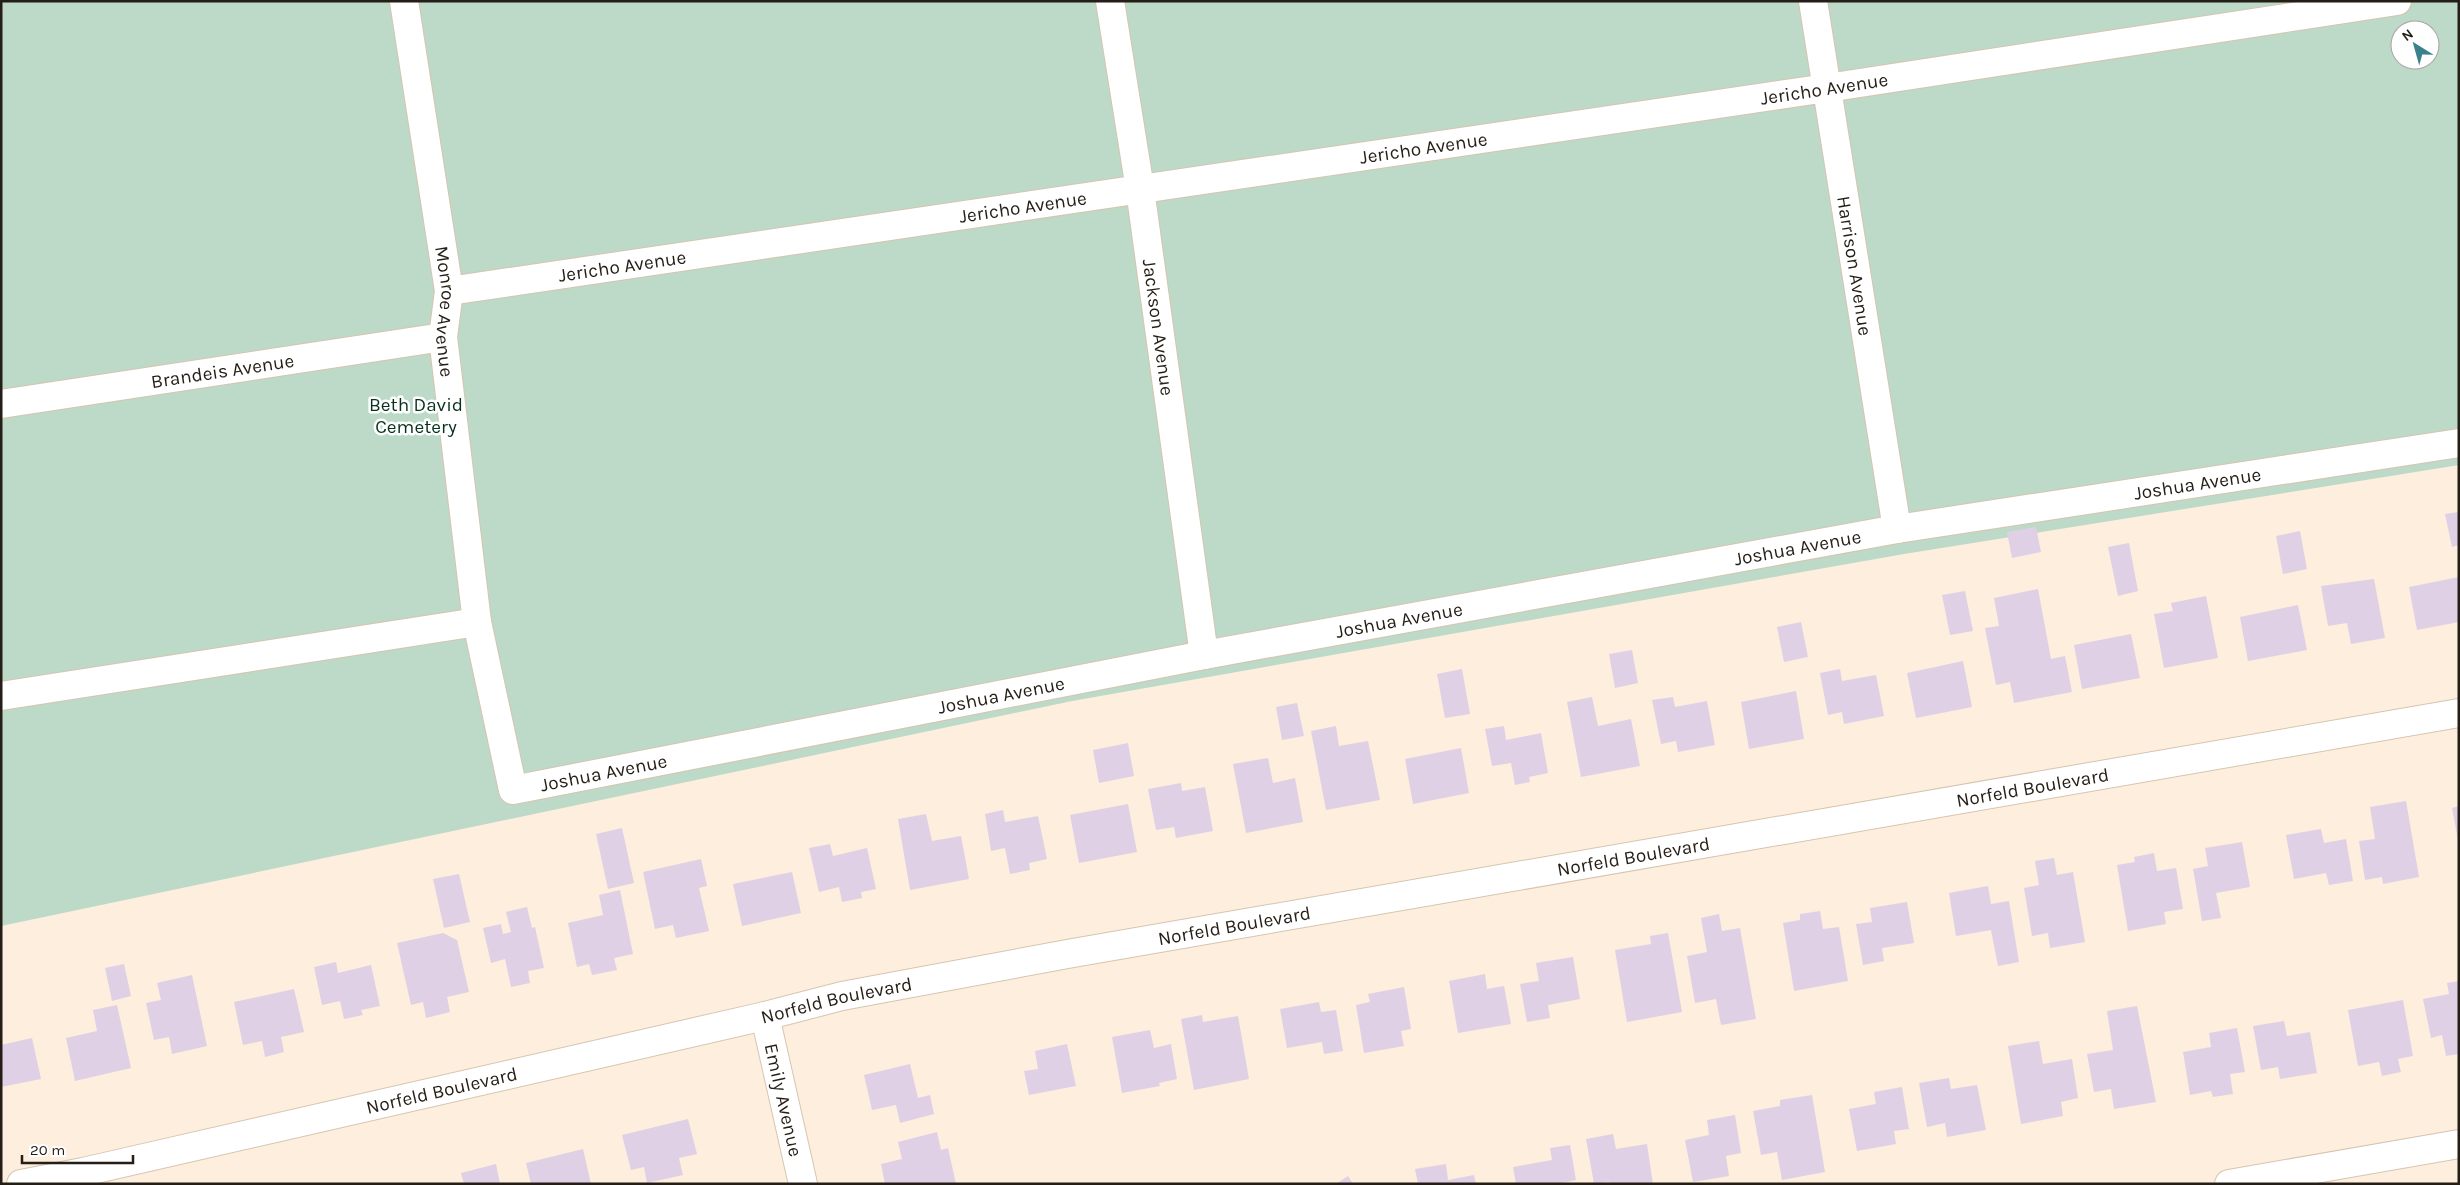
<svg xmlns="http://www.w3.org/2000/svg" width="2460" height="1185" font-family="Karla,sans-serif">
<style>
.green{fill:#bdd9c7;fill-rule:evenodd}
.building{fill:#e0d0e6}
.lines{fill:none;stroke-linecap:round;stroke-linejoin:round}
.minor-casing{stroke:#d6c5b0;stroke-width:30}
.minor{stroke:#fff;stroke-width:28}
.labels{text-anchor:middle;stroke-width:5;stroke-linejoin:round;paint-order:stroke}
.street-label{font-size:19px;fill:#241e16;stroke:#fff}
.park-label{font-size:19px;fill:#07321e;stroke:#fff}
</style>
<rect width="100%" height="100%" fill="#fdeede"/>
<path class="green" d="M1,1h2458v464l-555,89 -832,147 -1071,225zM2400,30h30v30h-30z"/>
<path class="building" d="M2459,512v33l-7,2 -7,-33z
M2036,527l5,25 -29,6 -5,-26z
M2300,531l7,38 -24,5 -7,-38z
M2129,543l9,48 -20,5 -10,-49z
M2459,577v45l-42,8 -8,-43z
M2374,579l11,59 -34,6 -4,-21 -19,3 -7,-40z
M2038,589l13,70 14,-3 7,36 -58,11 -4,-21 -14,3 -11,-57 14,-2 -5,-28z
M1965,591l8,40 -23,4 -8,-40z
M2206,596l12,62 -54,10 -10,-54 19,-3 -2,-8z
M2298,605l9,45 -59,11 -8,-44z
M1801,622l7,35 -24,5 -7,-35z
M2131,634l9,44 -58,11 -8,-44z
M1632,650l6,33 -23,5 -6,-34z
M1963,661l9,46 -56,11 -9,-45z
M1462,669l8,45 -25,4 -8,-44z
M1840,669l2,12 34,-6 8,41 -40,8 -2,-12 -14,3 -8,-42z
M1796,691l8,48 -55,10 -8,-47z
M1592,697l6,29 33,-7 9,47 -59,11 -14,-75z
M1673,697l2,10 32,-6 8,44 -37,7 -2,-11 -15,3 -9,-44z
M1297,703l7,33 -22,4 -6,-33z
M1336,726l3,20 29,-5 12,59 -54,10 -15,-79z
M1504,726l2,14 35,-7 7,40 -19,4 1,5 -15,3 -4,-22 -19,3 -7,-37z
M1128,743l6,33 -35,7 -6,-33z
M1461,748l8,45 -56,11 -8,-45z
M1268,758l5,25 22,-5 8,44 -57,11 -13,-69z
M1181,783l1,8 23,-4 8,44 -37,7 -2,-11 -18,3 -8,-41z
M2406,801l13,76 -36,7 -1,-7 -17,3 -6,-39 16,-2 -5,-32z
M1128,804l9,48 -58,11 -9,-48z
M2459,806v34h-1l-6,-32z
M1003,810l2,12 33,-6 9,43 -18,4 1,7 -20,4 -5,-26 -14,3 -6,-37z
M926,814l6,27 29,-5 8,43 -59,11 -12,-71z
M622,828l12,55 -26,6 -12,-55z
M2321,829l3,14 22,-4 7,42 -24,4 -3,-12 -32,6 -8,-44z
M2242,842l8,45 -34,6 5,25 -19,3 -9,-52 15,-3 -3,-18z
M830,844l3,12 34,-8 9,41 -15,3 1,6 -20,4 -3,-15 -20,5 -10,-44z
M2154,853l3,18 19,-3 7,41 -19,3 2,12 -38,7 -11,-66 18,-3 -1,-5z
M2054,858l3,17 16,-3 12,70 -35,6 -2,-15 -16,3 -8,-48 15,-3 -4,-24z
M701,859l6,27 -8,2 10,43 -33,7 -3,-13 -18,4 -12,-57z
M792,872l9,41 -59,13 -9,-42z
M459,874l11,48 -26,6 -11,-49z
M1988,886l3,18 18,-3 10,61 -21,4 -7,-36 -35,6 -7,-43z
M620,890l13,64 -19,4 3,12 -25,5 -3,-11 -12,3 -9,-44 35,-8 -4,-20z
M1907,902l7,41 -32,5 2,13 -21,4 -7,-41 16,-2 -2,-14z
M527,907l5,21 3,-1 9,41 -16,3 2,12 -19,4 -6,-28 -14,4 -8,-35 18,-4 2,10 8,-2 -5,-20z
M1820,911l3,18 16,-2 9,54 -54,10 -11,-68 17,-3v-6z
M1719,914l3,17 18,-3 16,91 -35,6 -5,-26 -21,4 -8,-47 20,-4 -6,-34z
M443,933l14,7 12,52 -22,5 3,15 -24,6 -3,-16 -12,3 -14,-62z
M1668,933l14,79 -55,10 -12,-72 36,-6 -1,-8z
M1573,957l7,42 -32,6 2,13 -23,4 -7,-38 19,-3 -3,-18z
M336,962l2,11 33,-8 9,41 -19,4 2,5 -19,4 -4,-18 -18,4 -8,-38z
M124,964l7,32 -19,5 -7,-33z
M1485,974l2,15 17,-3 7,38 -53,9 -9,-52z
M192,975l15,71 -35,8 -3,-17 -15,3 -8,-37 15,-3 -4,-17z
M2459,981v73l-13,2 -4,-21 -11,3 -8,-39 26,-5 -2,-11z
M1404,987l7,42 -10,2 3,15 -40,7 -8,-48 14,-3 -2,-8z
M294,989l10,43 -23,5 3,15 -19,5 -3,-16 -19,4 -9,-43z
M2403,1000l10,56 -15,3 3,13 -19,4 -3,-14 -21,4 -10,-56z
M1319,1002l2,10 15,-2 7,41 -19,3 -2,-12 -35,6 -7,-39z
M117,1005l14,63 -56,13 -9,-43 31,-7 -4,-21z
M2137,1006l19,96 -42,7 -3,-20 -17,3 -7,-38 26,-4 -6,-39z
M1202,1015l1,7 35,-6 11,63 -55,11 -13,-71z
M2284,1021l3,15 23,-4 7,41 -37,6 -2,-12 -17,3 -8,-44z
M2237,1028l8,44 -15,2 3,20 -20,3 -2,-6 -21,4 -7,-43 28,-5 -2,-14z
M1150,1030l4,18 17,-4 6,35 -18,4 1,3 -38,7 -10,-56z
M32,1038l9,41 -40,8v-42z
M2039,1041l4,23 29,-5 6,39 -17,4 2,14 -42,8 -13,-78z
M1067,1044l9,42 -47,9 -5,-24 14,-2 -3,-18z
M910,1064l8,34 12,-3 4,19 -34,9 -4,-18 -24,5 -8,-35z
M1949,1078l2,11 26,-4 9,45 -39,7 -2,-14 -18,4 -8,-44z
M1902,1087l7,42 -15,2 2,13 -39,7 -8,-42 27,-5 -2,-12z
M1812,1095l13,77 -43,8 -5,-28 -16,3 -8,-44 27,-5v-6z
M1735,1115l6,38 -15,3 3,20 -36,6 -8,-42 24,-5 -2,-15z
M688,1119l9,35 -18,4 4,17 -36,8 -3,-16 -13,3 -9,-35z
M937,1132l4,18 7,-2 8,36h-71l-4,-20 21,-5 -4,-17z
M1613,1134l3,15 31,-5 6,40h-44v-2l-15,2 -8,-45z
M1570,1145l6,35 -18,4h-42l-3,-17 39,-7 -2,-12z
M583,1149l8,35h-60l-5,-21z
M496,1164l4,20h-36l-3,-11z
M1446,1164l2,16 26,-5 2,9h-58l-3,-15z
M1348,1176l5,8h-17z"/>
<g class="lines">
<defs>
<g id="minor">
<path id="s1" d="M404,1l45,290 -6,46 34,285 36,168 691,-135 693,-126 562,-86"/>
<path id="s2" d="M1110,1l30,188 64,466"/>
<path id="s3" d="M1813,1l84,528"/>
<path id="s4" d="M449,291l1378,-203 570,-87"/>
<path id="s5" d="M1,404l442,-67"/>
<path d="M1,696l476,-74"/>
<path id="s6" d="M765,1016l38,168"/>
<path id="s7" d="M21,1184l62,-12 682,-156 77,-20 231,-43 1386,-240"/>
<path d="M2229,1184l230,-40"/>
</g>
</defs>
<use href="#minor" class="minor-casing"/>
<use href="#minor" class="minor"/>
</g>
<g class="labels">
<g class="street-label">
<text dy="7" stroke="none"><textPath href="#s4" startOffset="1390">Jericho Avenue</textPath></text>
<text dy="7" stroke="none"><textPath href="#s4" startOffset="985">Jericho Avenue</textPath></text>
<text dy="7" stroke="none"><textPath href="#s4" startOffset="580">Jericho Avenue</textPath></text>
<text dy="7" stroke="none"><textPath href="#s4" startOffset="175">Jericho Avenue</textPath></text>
<text dy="7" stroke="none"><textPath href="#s3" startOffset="268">Harrison Avenue</textPath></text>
<text dy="7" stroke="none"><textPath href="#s1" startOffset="314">Monroe Avenue</textPath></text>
<text dy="7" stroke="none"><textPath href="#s2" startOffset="330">Jackson Avenue</textPath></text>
<text dy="7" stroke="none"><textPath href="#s5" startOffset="224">Brandeis Avenue</textPath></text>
<text dy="7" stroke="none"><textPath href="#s1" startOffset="2511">Joshua Avenue</textPath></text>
<text dy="7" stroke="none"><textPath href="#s1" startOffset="2106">Joshua Avenue</textPath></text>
<text dy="7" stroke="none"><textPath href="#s1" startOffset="1701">Joshua Avenue</textPath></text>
<text dy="7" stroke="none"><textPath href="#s1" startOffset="1296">Joshua Avenue</textPath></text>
<text dy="7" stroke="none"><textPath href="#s1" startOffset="891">Joshua Avenue</textPath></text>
<text dy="7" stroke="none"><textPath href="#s7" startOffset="2051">Norfeld Boulevard</textPath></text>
<text dy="7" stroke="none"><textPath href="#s7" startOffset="1646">Norfeld Boulevard</textPath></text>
<text dy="7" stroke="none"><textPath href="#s7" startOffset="1241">Norfeld Boulevard</textPath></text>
<text dy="7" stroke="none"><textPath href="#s7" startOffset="836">Norfeld Boulevard</textPath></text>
<text dy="7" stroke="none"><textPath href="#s7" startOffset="431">Norfeld Boulevard</textPath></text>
<text dy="7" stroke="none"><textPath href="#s6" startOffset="86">Emily Avenue</textPath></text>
</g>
<g class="park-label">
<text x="416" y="411">Beth David<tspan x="416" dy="22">Cemetery</tspan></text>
</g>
</g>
<rect width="2460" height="1185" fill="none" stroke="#241e16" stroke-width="5"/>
<g transform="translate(2415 45) rotate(323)"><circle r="24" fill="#ffffff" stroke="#a7a5a2"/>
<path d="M0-4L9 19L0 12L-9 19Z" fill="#3b808d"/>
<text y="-8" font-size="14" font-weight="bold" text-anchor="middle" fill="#241e16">N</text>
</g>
<path d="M22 1155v8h111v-8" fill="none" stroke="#241e16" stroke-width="2.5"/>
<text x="30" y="1155" font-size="15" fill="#241e16" stroke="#ffffff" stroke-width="4" paint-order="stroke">20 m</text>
</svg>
